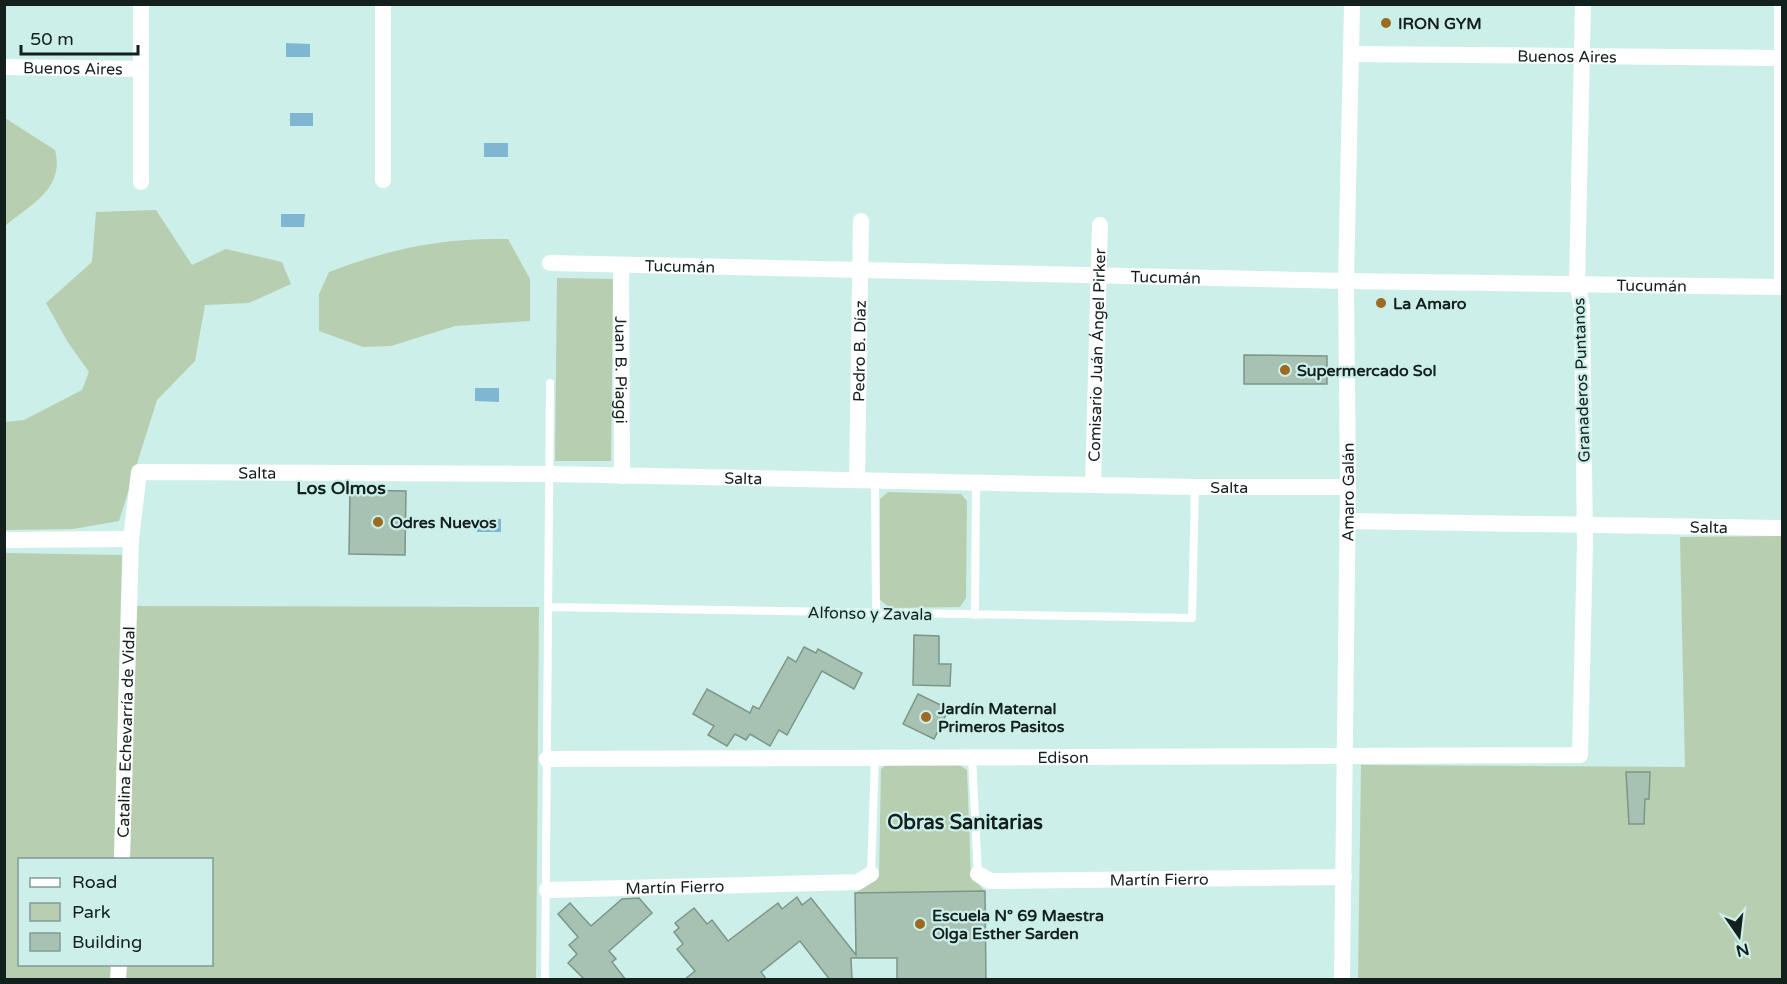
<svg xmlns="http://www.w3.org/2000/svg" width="1787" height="984" font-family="'Varela Round',sans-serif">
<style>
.green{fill:#b7ceb0}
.water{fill:#7fb7d2}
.building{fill:#a7c2b3;stroke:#7c9688;stroke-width:1.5}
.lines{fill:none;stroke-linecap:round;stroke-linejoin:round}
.service{stroke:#fff;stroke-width:8}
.minor{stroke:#fff;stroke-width:16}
.poi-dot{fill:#9d6a21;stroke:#cdefe9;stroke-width:2}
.labels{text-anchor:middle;stroke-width:4.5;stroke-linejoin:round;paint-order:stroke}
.poi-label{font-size:16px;font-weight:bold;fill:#13201e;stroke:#cdefe9;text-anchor:start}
.street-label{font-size:16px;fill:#13201e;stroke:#cdefe9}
.neighbourhood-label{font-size:18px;font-weight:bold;fill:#13201e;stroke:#cdefe9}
.quarter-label{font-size:20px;font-weight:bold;fill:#13201e;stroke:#cdefe9}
</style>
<rect width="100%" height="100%" fill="#cdefe9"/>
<path class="green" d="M5,118l50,32c10,39 -24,54 -50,76z
M156,210l36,55 34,-16 56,13 9,22 -42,19 -44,2 -10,56 -38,39 -38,121 -46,8 -68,1 -1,-108 20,-2 58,-30 7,-18 -22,-31 -21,-38 46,-41 4,-50z
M508,239l22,40v42l-75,5 -64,20 -28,1 -44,-16v-37l10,-22c64,-24 111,-34 179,-33z
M557,278l56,1 -2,182h-56z
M888,492l73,2 6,7 -1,97 -6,9 -70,1 -11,-9 1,-100z
M1782,536v443l-424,1 3,-215 324,2 -5,-230z
M5,553l117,2 -8,304 -94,1v104l91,1v14l-106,1z
M134,606l405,1 -3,372 -412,1v-15l88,-1v-104l-85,-1z
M887,764h71l9,6 4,107 14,14 -130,2 24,-16 2,-108z"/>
<path class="water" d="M286,43l24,1v13h-24z
M290,113h23v13h-23z
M484,143h24v14h-24z
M281,214h24l-1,13h-23z
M475,388h24v14l-24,-1z
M477,518l24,1v13h-24z"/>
<path class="building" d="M1244,355l83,1v28h-83z
M350,490l56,1 -1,64 -56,-1z
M914,635l25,1v28h12l-1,22 -37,-1z
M804,647l12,6 2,-4 44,24 -8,16 -32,-18 -35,64 -8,-5 -9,16 -20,-12 -4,6 -11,-6 -8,12 -19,-11 6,-9 -21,-12 14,-25 43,24 3,-7 6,3 29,-52 8,5z
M918,694l31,15 -15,30 -31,-15z
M1626,772h24l-1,27h-4l-1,25h-15z
M985,891l1,89h-89v-22h-46l1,22h-22l-30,-39 -39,31 6,8h-83l11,-9 -18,-22 6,-5 -9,-12 5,-4 -4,-5 19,-15 13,16 5,-4 16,21 50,-38 4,6 15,-12 5,8 9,-7 45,57 -1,-62z
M639,898l13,15 -43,38 7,8 -4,3 14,18h-41l-17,-17 9,-9 -8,-9 9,-8 -20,-23 12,-11 21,23 31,-27z"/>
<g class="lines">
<path class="service" d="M875,481l1,132
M548,607l644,11 3,-131
M975,615l1,-132
M972,757l6,117
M871,874l4,-117
M545,980l5,-597"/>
<g class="minor">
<path d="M141,4v178"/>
<path d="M383,4v176"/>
<path d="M1782,4v283"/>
<path id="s1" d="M1351,54l431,4"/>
<path id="s2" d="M4,67l137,2"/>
<path id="s3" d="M550,263l796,18 436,6"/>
<path id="s4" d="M621,265l1,211"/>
<path id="s5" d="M857,480l4,-259"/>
<path id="s6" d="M1093,485l7,-260"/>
<path id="s7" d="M1347,521l435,7"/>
<path d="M4,540l127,-1"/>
<path id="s8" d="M547,759l1033,-4 5,-212 -3,-236 -5,-24 6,-279"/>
<path id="s9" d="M122,860l9,-321 8,-67 411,2 645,13h153"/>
<path id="s10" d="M978,874l12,7 354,-4"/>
<path id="s11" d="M547,890l311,-8 13,-8"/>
<path d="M118,980l1,-16"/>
<path id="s12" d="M1342,980l6,-493 -2,-206 6,-277"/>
</g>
</g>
<g class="poi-dot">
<circle cx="1386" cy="23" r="6"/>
<circle cx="1381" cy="303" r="6"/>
<circle cx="1285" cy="370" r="6"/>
<circle cx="378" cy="522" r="6"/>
<circle cx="926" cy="717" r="6"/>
<circle cx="920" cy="924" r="6"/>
</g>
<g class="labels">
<g class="poi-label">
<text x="1398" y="29">IRON GYM</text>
<text x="1393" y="309">La Amaro</text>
<text x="1297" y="376">Supermercado Sol</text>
<text x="390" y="528">Odres Nuevos</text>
<text x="938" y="714">Jardín Maternal<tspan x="938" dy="18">Primeros Pasitos</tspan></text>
<text x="932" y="921">Escuela N° 69 Maestra<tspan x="932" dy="18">Olga Esther Sarden</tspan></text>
</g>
<g class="street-label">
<text dy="6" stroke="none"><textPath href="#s1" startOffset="216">Buenos Aires</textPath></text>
<text dy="6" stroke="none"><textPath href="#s2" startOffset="69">Buenos Aires</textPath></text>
<text dy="6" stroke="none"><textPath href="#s3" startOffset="130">Tucumán</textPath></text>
<text dy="6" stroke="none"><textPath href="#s3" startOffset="616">Tucumán</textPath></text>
<text dy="6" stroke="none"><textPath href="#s3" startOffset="1102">Tucumán</textPath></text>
<text dy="6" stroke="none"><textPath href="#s5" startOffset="129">Pedro B. Díaz</textPath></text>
<text dy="6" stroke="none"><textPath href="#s6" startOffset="130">Comisario Juán Ángel Pirker</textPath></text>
<text dy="6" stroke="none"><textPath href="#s4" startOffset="105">Juan B. Piaggi</textPath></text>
<text transform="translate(1581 380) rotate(-92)" y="6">Granaderos Puntanos</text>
<text dy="6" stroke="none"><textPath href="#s9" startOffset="507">Salta</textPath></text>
<text dy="6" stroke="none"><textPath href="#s9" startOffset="993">Salta</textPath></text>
<text dy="6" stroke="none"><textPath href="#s9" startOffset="1479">Salta</textPath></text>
<text dy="6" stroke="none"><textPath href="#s12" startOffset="488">Amaro Galán</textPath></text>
<text dy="6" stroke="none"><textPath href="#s7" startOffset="362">Salta</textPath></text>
<text transform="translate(870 613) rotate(1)" y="6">Alfonso y Zavala</text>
<text dy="6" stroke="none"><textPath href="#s9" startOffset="128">Catalina Echevarría de Vidal</textPath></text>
<text dy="6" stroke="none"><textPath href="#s8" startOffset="516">Edison</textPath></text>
<text dy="6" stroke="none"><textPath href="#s10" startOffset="183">Martín Fierro</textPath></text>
<text dy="6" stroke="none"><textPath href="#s11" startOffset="128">Martín Fierro</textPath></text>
</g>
<g class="neighbourhood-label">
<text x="341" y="494">Los Olmos</text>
</g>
<g class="quarter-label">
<text x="965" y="829">Obras Sanitarias</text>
</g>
</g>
<rect width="1787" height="984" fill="none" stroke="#13201e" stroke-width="12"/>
<rect x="18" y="858" width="195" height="108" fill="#cdefe9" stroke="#839c98" stroke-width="1.5"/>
<rect x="30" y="878" width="30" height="9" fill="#ffffff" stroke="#839c98" stroke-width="1.5"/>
<text x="72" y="888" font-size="18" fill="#13201e">Road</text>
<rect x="30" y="903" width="30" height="18" fill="#b7ceb0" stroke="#839c98" stroke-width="1.5"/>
<text x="72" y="918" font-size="18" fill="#13201e">Park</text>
<rect x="30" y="933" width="30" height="18" fill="#a7c2b3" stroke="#839c98" stroke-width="1.5"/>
<text x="72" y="948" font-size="18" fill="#13201e">Building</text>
<g transform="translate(1739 936) rotate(166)" stroke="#cdefe9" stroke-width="4.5" paint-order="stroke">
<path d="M0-4.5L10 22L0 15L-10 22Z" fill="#13201e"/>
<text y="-9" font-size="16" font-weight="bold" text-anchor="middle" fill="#13201e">N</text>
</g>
<path d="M21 45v9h117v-9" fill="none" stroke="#13201e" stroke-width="3"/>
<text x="30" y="45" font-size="18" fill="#13201e" stroke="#cdefe9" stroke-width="4.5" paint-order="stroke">50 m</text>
</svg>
